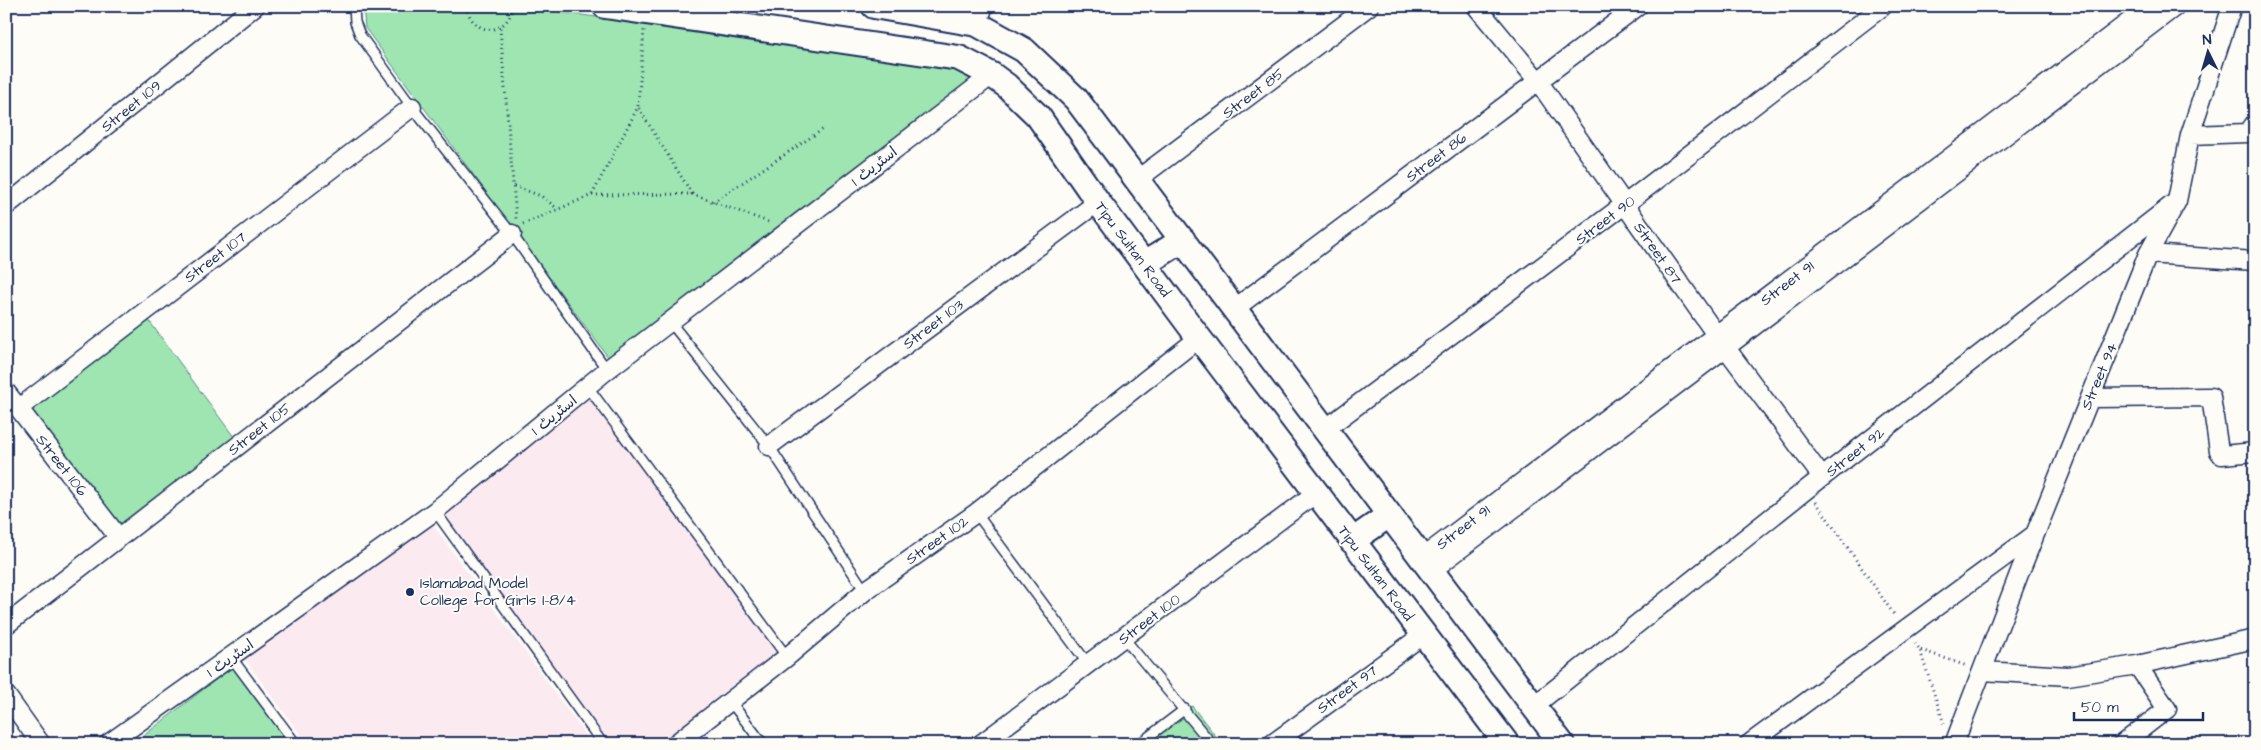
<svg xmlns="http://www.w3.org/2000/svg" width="2261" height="750" font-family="'Architects Daughter','Playpen Sans Arabic',sans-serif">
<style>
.built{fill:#fbebf0}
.green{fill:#9ee5b2;stroke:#5c8a88}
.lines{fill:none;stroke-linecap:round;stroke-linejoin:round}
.lane-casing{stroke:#1b2f5e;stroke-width:12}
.street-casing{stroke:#1b2f5e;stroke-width:21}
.secondary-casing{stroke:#1b2f5e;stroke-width:28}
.path{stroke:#1b2f5e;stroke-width:3;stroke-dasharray:1 4;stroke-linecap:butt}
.lane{stroke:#fdfcf7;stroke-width:9}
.street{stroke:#fdfcf7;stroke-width:18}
.secondary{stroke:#fdfcf7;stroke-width:24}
.poi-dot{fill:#1b2f5e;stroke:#fdfcf7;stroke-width:2}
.labels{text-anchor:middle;stroke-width:4;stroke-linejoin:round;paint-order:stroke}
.street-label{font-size:15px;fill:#1b2f5e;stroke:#fdfcf7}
.poi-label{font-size:15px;fill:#1b2f5e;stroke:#fdfcf7;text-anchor:start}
</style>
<rect width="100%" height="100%" fill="#fdfcf7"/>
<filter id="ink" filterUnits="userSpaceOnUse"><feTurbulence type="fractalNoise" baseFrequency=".02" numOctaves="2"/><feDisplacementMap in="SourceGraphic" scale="10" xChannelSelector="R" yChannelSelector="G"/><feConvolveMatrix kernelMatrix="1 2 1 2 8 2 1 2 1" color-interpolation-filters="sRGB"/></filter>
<g filter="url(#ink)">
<path class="built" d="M591,397l199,257 -120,90h-61l-166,-231z
M433,525l159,219h-285l-63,-86z"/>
<path class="green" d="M363,6h150l441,58 27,12 -370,285 -246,-333z
M147,318l87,119 -115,92 -93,-121z
M232,667l57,77h-156z
M1192,706l30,38h-81z"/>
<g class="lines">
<defs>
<path id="lane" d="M354,6l1,16 5,13 52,72 100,127 95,136
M671,323l98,123 96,145
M588,387l199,270
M435,511l168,233
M976,513l112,151
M1123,637l89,107
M231,657l65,87
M730,701l33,43
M1139,744l46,-35"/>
<path id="street" d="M1476,6l62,75 179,255 105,141
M977,24l7,-18
M2190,135l58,-2 7,-10
M1138,179l231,-173
M6,206l249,-200
M2148,254l107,7
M1234,309l404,-303
M6,392l113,146
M2090,398l121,-1 8,54 3,4 33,-3
M19,408l393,-301
M1324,430l300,-225 259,-199
M769,446l329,-244
M1422,558l728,-552
M1431,571l745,-565
M6,625l506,-391
M1982,671l86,5 69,-11 118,-26
M6,695l35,49
M1535,705l272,-216 370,-288
M108,744l327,-233 172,-141 385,-295
M675,744l112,-87 78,-66 111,-78 223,-175
M981,744l335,-251
M1272,744l151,-109
M1749,744l285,-209
M1954,744l65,-170 129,-320 29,-53 13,-66 42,-129
M2122,744l45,-35 -30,-44"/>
<path id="secondary" d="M605,6l354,52 33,17 15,11 31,30 60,86 101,136 308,406
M874,6l103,18 47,26 52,49 486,645
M1144,264l39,-24
M1352,541l37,-26"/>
</defs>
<use href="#lane" class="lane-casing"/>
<use href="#street" class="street-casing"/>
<use href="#secondary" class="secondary-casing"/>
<path class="path" d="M466,6c6,30 41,32 47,0
M500,28l16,191
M514,186l27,10 17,13
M692,194l79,29
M592,195l100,-1 -54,-87
M713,202l112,-74
M523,224l69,-29 46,-88 6,-77
M1816,502l79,114
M1915,643l5,7 24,74
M1921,650l46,16"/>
<use href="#lane" class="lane"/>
<use href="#street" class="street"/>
<use href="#secondary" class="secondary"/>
</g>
</g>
<circle class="poi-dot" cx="410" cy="592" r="5"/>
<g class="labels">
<g class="street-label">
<text transform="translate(1253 93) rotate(-37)" y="5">Street 85</text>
<text transform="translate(131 106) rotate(-39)" y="5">Street 109</text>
<text transform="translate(1436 157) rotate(-37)" y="5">Street 86</text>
<text transform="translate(874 166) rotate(-38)" y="5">اسٹریٹ 1</text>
<text transform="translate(1605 220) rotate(-37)" y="5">Street 90</text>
<text transform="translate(1133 249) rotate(53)" y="5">Tipu Sultan Road</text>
<text transform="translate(1658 253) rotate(55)" y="5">Street 87</text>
<text transform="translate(215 257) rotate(-37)" y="5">Street 107</text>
<text transform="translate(1787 283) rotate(-37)" y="5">Street 91</text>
<text transform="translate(933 324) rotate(-37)" y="5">Street 103</text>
<text transform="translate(2099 376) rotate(-67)" y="5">Street 94</text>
<text transform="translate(554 415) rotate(-39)" y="5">اسٹریٹ 1</text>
<text transform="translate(259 429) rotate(-38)" y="5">Street 105</text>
<text transform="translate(1855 452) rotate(-38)" y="5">Street 92</text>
<text transform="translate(62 465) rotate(52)" y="5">Street 106</text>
<text transform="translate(1463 527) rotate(-37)" y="5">Street 91</text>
<text transform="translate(937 540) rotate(-35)" y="5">Street 102</text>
<text transform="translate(1376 573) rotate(53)" y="5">Tipu Sultan Road</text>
<text transform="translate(1149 619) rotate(-37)" y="5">Street 100</text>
<text transform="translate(230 658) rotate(-35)" y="5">اسٹریٹ 1</text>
<text transform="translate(1347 689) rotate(-36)" y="5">Street 97</text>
</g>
<g class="poi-label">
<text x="420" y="588">Islamabad Model<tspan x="420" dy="17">College for Girls I-8/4</tspan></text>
</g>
</g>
<rect width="2261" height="750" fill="none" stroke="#fdfcf7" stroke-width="25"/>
<rect x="12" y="12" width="2236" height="725" fill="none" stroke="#1b2f5e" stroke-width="2" filter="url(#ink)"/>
<g transform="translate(2208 52) rotate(355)" stroke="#fdfcf7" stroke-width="4" paint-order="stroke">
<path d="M0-4L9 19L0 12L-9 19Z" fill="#1b2f5e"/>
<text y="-8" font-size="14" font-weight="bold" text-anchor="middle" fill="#1b2f5e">N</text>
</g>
<path d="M2074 712v8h129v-8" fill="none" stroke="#1b2f5e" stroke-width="2.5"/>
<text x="2081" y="712" font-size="15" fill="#1b2f5e" stroke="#fdfcf7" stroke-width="4" paint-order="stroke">50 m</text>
</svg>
